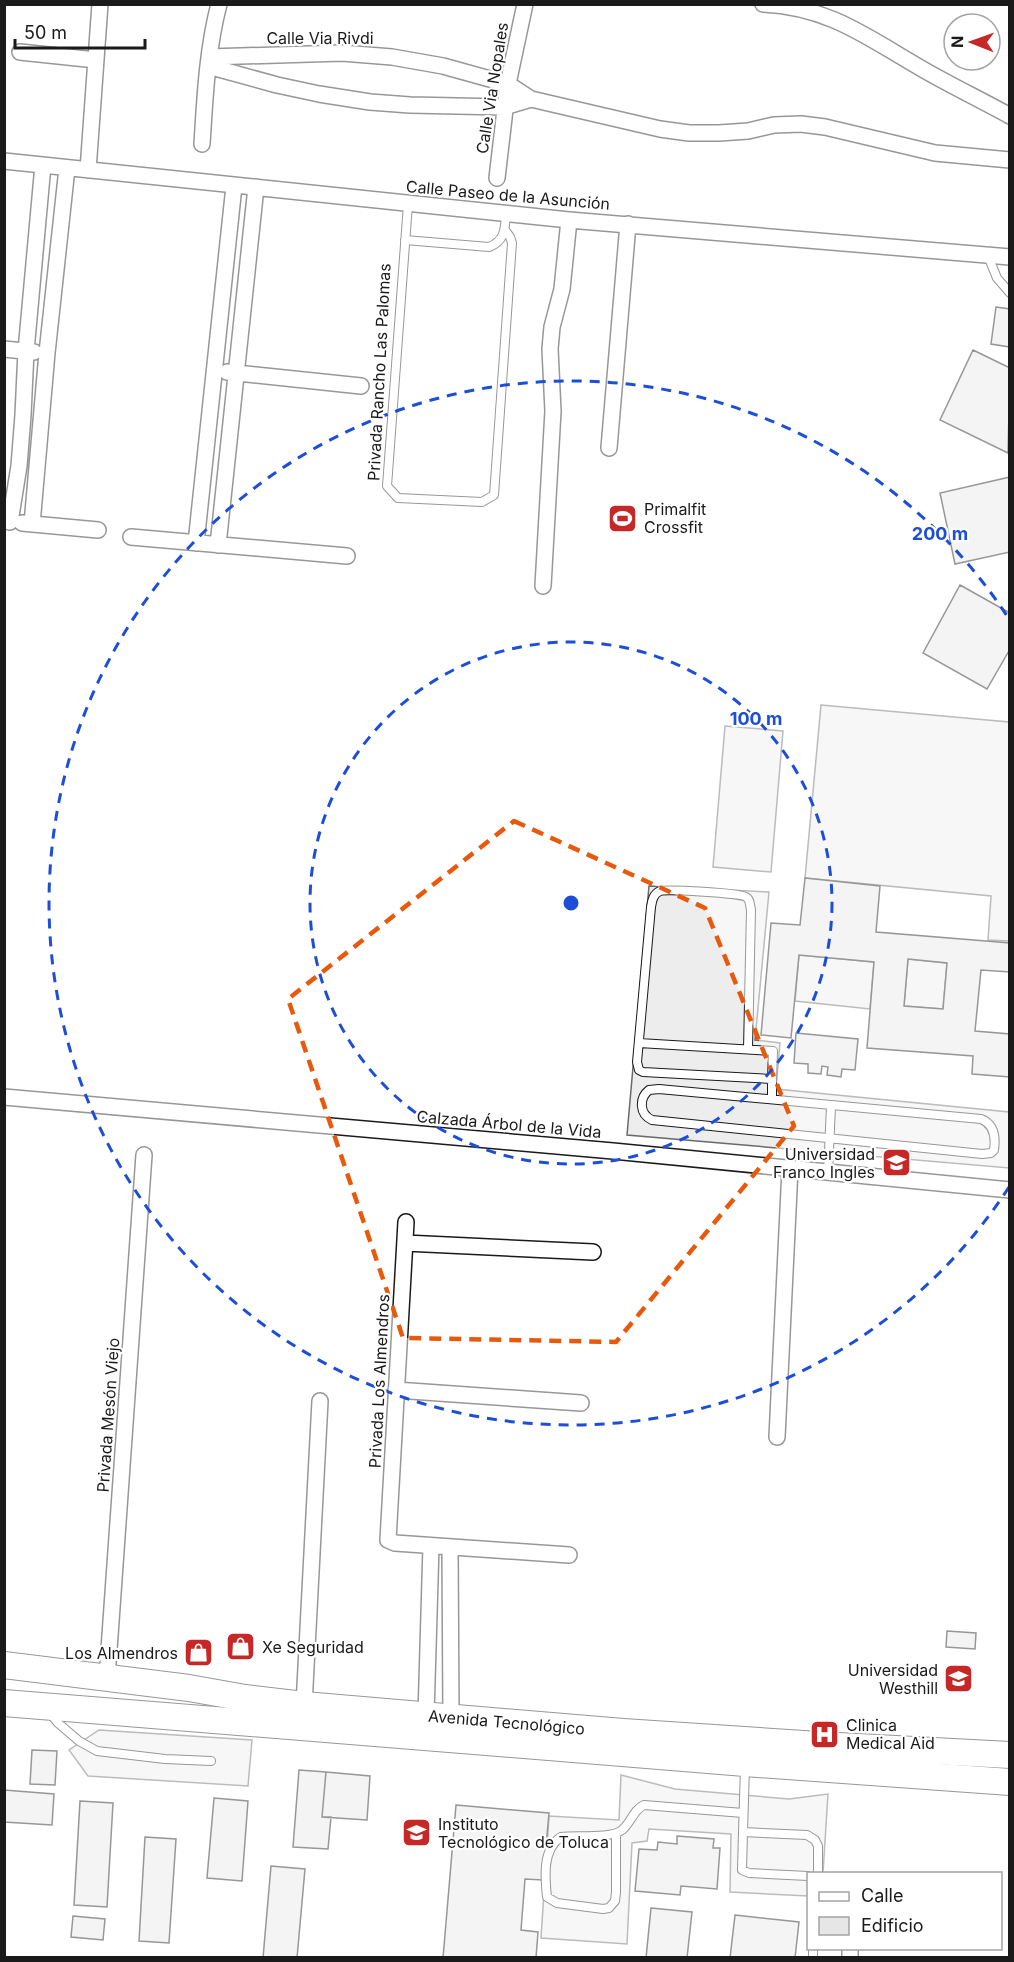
<svg xmlns="http://www.w3.org/2000/svg" width="1014" height="1962" font-family="Inter,sans-serif">
<style>
.built{fill:#ededed;stroke:#6a6a6a;stroke-width:1.5}
.building{fill:#e6e6e6;stroke:#1a1a1a;stroke-width:1.5;fill-rule:evenodd}
.lines{fill:none;stroke-linecap:round;stroke-linejoin:round}
.service-casing{stroke:#1a1a1a;stroke-width:10}
.minor-casing{stroke:#1a1a1a;stroke-width:18}
.primary-casing{stroke:#1a1a1a;stroke-width:28}
.service{stroke:#fff;stroke-width:8}
.minor{stroke:#fff;stroke-width:15}
.primary{stroke:#fff;stroke-width:26}
.marked{fill:none;stroke:#e8590c;stroke-width:4.5;stroke-dasharray:12 8;stroke-linejoin:round}
.ring{fill:none;stroke:#1d4ed8;stroke-width:3;stroke-dasharray:10 8}
.labels{text-anchor:middle;stroke-width:4.5;stroke-linejoin:round;paint-order:stroke}
.street-label{font-size:16px;fill:#1a1a1a;stroke:#fff}
.poi-label{font-size:16px;fill:#1a1a1a;stroke:#fff;text-anchor:start}
.centre{fill:#1d4ed8;stroke:#fff;stroke-width:3}
.ring-label{font-size:18px;text-anchor:middle;font-weight:bold;fill:#1d4ed8;stroke:#fff;stroke-width:4.5;stroke-linejoin:round;paint-order:stroke}
</style>
<rect width="100%" height="100%" fill="#fff"/>
<path class="built" d="M821,705l188,17v219l-21,-1 3,-44 -186,-18z
M725,726l58,5 -12,141 -58,-5z
M649,886l120,6 -14,148 25,3 -4,46 233,23v56l-382,-33z
M799,955l75,7 -4,47 -75,-8z
M908,959l39,4 -4,46 -39,-3z
M99,1730l153,10 -4,46 -160,-10 -19,-26z
M621,1775l54,14 114,10 39,-5 -5,79 -15,1v22l-78,-4 1,-58 -82,-5 -2,12 -15,2 -5,101 -86,-6 8,-122 70,4z"/>
<path class="building" d="M996,307l14,2v38l-19,-3z
M973,350l37,18 -2,85 -68,-33z
M1010,477v75l-55,12 -15,-71z
M960,585l50,28v36l-23,40 -64,-36z
M805,878l75,8 -4,46 134,11v29l-29,-2 -6,61 35,3v43l-38,-3 1,-18 -106,-8 7,-86 -75,-7 -8,83 -30,-3 10,-112 29,2zM908,959l39,4 -4,46 -39,-3z
M796,1033l62,6 -3,31 -13,-1 -1,8 -14,-2 1,-8 -6,-1 -1,8 -13,-1v-9l-14,-1z
M947,1631l29,2 -1,16 -29,-2z
M32,1750l25,1 -2,34 -25,-1z
M299,1770l27,2 -4,45h9l-3,32 -35,-2z
M326,1772l44,4 -3,44 -45,-3z
M4,1790l50,4 -2,31 -48,-3z
M214,1798l34,3 -6,80 -35,-3z
M80,1801l33,2 -6,104 -33,-2z
M456,1805l93,8 -6,67 -18,-1 -4,51 17,2 -2,26h-93z
M677,1836l37,3 -1,9h7l-3,41 -36,-3 -1,9 -45,-4 4,-42 18,1 1,-8 19,2z
M145,1837l31,2 -7,104 -30,-2z
M271,1866l34,3 -8,89h-34z
M651,1908l41,4 -5,46h-41z
M735,1915l64,7 -4,36h-65z
M73,1916l32,3 -2,21 -32,-3z"/>
<g class="lines">
<defs>
<path id="service" d="M408,204l-21,282 11,12 84,4 12,-7 18,-252 -2,-6 -5,-7
M405,240l84,7c16,-6 16,-18 17,-33
M988,256l9,22 13,15
M639,1043l134,8 -1,28
M748,1049l3,-139c-1,-5 -1,-11 -5,-13 -4,-4 -80,-8 -86,-6 -7,3 -8,10 -9,16l-14,155 2,8 4,2 129,7v20
M659,1089l322,30c13,5 15,17 13,31l-3,3 -9,1 -330,-34c-13,-6 -13,-22 -3,-30z
M828,1173l3,-67
M49,1712l9,11 21,18 18,10 68,8 46,2
M745,1767l-2,65 64,3 8,5 3,6v28
M743,1832l-1,38 7,3 59,3
M616,1834v58l-1,9 -6,7 -6,1 -46,-6 -10,-6c-2,-19 -5,-48 14,-60 15,-2 50,2 61,-7 9,-7 11,-20 22,-25l99,8
M813,1958v-10"/>
<path id="minor" d="M763,4c67,3 105,34 161,66 28,16 57,30 86,46
M20,52l76,8
M209,57l133,-4 50,4 51,9 65,18 23,15 129,30 29,4h30l29,-2 26,-6 27,-1 24,3 110,26 75,7
M208,66l69,19 42,9 51,8 40,3 94,2 27,-8
M202,144c3,-47 5,-94 17,-140
M4,161l565,59 441,37
M88,170l12,-166
M497,178l11,-94 17,-80
M4,349l30,3
M227,372l134,14
M609,448l19,-224
M10,522l9,-56 4,-51 3,-64 17,-186
M22,523l76,7
M32,524l15,-171 20,-185
M131,537l216,19
M196,543l38,-357
M218,545l38,-358
M543,586l10,-175 -3,-62 2,-22 10,-38 7,-69
M4,1097l609,54 397,39
M406,1222l-18,318 7,3 174,12
M405,1243l188,9
M396,1390l185,13
M777,1437l13,-268
M450,1547l1,170
M107,1678l37,-523
M304,1705l16,-304
M426,1715l5,-169
M850,1958v-10"/>
<g id="primary">
<path id="s1" d="M4,1665l185,23 56,10 59,7 319,27 196,13 191,10"/>
<path d="M4,1703l741,60 265,19"/>
</g>
</defs>
<use href="#service" class="service-casing"/>
<use href="#minor" class="minor-casing"/>
<use href="#primary" class="primary-casing"/>
<use href="#service" class="service"/>
<use href="#minor" class="minor"/>
<use href="#primary" class="primary"/>
</g>
<path d="M0 0H1014V1962H0ZM514,821l191,87 89,218 -178,216 -213,-4 -115,-339z" fill="#fff" fill-opacity=".55" fill-rule="evenodd"/>
<path class="marked" d="M514,821l191,87 89,218 -178,216 -213,-4 -115,-339z"/>
<g class="ring">
<circle cx="571" cy="903" r="261"/>
<path d="M1009 1187A522 522 0 1 1 1009 619"/>
</g>
<defs>
<symbol id="stadium-square" viewBox="-11 -11 22 22"><rect x="-9" y="-9" width="18" height="18" rx="4" fill="#c62828" stroke="#fff"/><path d="M0-5a6.5 5 0 1 0 0 10a6.5 5 0 1 0 0-10ZM-3.5-1.8h7v3.6h-7Z" fill="#fff"/></symbol>
<symbol id="university-square" viewBox="-11 -11 22 22"><rect x="-9" y="-9" width="18" height="18" rx="4" fill="#c62828" stroke="#fff"/><path d="M0-5L7-2L0 1L-7-2ZM-4 1L0 2.5L4 1V4Q0 6-4 4Z" fill="#fff"/></symbol>
<symbol id="shop-square" viewBox="-11 -11 22 22"><rect x="-9" y="-9" width="18" height="18" rx="4" fill="#c62828" stroke="#fff"/><path d="M-5-2.5h2.3a2.7 3.5 0 0 1 5.4 0H5L5.5 6h-11ZM-1.5-2.5h3a1.5 2.3 0 0 0-3 0Z" fill="#fff"/></symbol>
<symbol id="hospital-square" viewBox="-11 -11 22 22"><rect x="-9" y="-9" width="18" height="18" rx="4" fill="#c62828" stroke="#fff"/><path d="M-5-5h3v3.5h4V-5h3V5h-3V1.5h-4V5h-3Z" fill="#fff"/></symbol>
</defs>
<g fill-rule="evenodd">
<use href="#stadium-square" x="606" y="502" width="33" height="33"/>
<use href="#university-square" x="880" y="1146" width="33" height="33"/>
<use href="#shop-square" x="224" y="1630" width="33" height="33"/>
<use href="#shop-square" x="182" y="1636" width="33" height="33"/>
<use href="#university-square" x="942" y="1662" width="33" height="33"/>
<use href="#hospital-square" x="808" y="1718" width="33" height="33"/>
<use href="#university-square" x="400" y="1816" width="33" height="33"/>
</g>
<g class="labels">
<g class="street-label">
<text x="320" y="44">Calle Via Rivdi</text>
<text transform="translate(492 88) rotate(-81)" y="6">Calle Via Nopales</text>
<text transform="translate(508 195) rotate(5)" y="6">Calle Paseo de la Asunción</text>
<text transform="translate(379 372) rotate(-87)" y="6">Privada Rancho Las Palomas</text>
<text transform="translate(509 1124) rotate(5)" y="6">Calzada Árbol de la Vida</text>
<text transform="translate(379 1381) rotate(-87)" y="6">Privada Los Almendros</text>
<text transform="translate(108 1415) rotate(-86)" y="6">Privada Mesón Viejo</text>
<text dy="6" stroke="none"><textPath href="#s1" startOffset="506">Avenida Tecnológico</textPath></text>
</g>
<g class="poi-label">
<text x="644" y="515">Primalfit<tspan x="644" dy="18">Crossfit</tspan></text>
<text x="875" y="1160" text-anchor="end">Universidad<tspan x="875" dy="18">Franco Ingles</tspan></text>
<text x="262" y="1653">Xe Seguridad</text>
<text x="178" y="1659" text-anchor="end">Los Almendros</text>
<text x="938" y="1676" text-anchor="end">Universidad<tspan x="938" dy="18">Westhill</tspan></text>
<text x="846" y="1731">Clinica<tspan x="846" dy="18">Medical Aid</tspan></text>
<text x="438" y="1830">Instituto<tspan x="438" dy="18">Tecnológico de Toluca</tspan></text>
</g>
</g>
<circle cx="571" cy="903" r="9" class="centre"/>
<g class="ring-label">
<text x="940" y="540">200 m</text>
<text x="756" y="725">100 m</text>
</g>
<rect width="1014" height="1962" fill="none" stroke="#1a1a1a" stroke-width="12"/>
<rect x="807" y="1872" width="195" height="78" fill="#ffffff" stroke="#a3a3a3" stroke-width="1.5"/>
<rect x="819" y="1892" width="30" height="9" fill="#ffffff" stroke="#a3a3a3" stroke-width="1.5"/>
<text x="861" y="1902" font-size="18" fill="#1a1a1a">Calle</text>
<rect x="819" y="1917" width="30" height="18" fill="#e6e6e6" stroke="#a3a3a3" stroke-width="1.5"/>
<text x="861" y="1932" font-size="18" fill="#1a1a1a">Edificio</text>
<g transform="translate(972 42) rotate(271)"><circle r="28" fill="#ffffff" stroke="#a3a3a3" stroke-width="1.5"/>
<path d="M0-4.5L10 22L0 15L-10 22Z" fill="#c62828"/>
<text y="-9" font-size="16" font-weight="bold" text-anchor="middle" fill="#1a1a1a">N</text>
</g>
<path d="M15 39v9h130v-9" fill="none" stroke="#1a1a1a" stroke-width="3"/>
<text x="24" y="39" font-size="18" fill="#1a1a1a" stroke="#ffffff" stroke-width="4.5" paint-order="stroke">50 m</text>
</svg>
